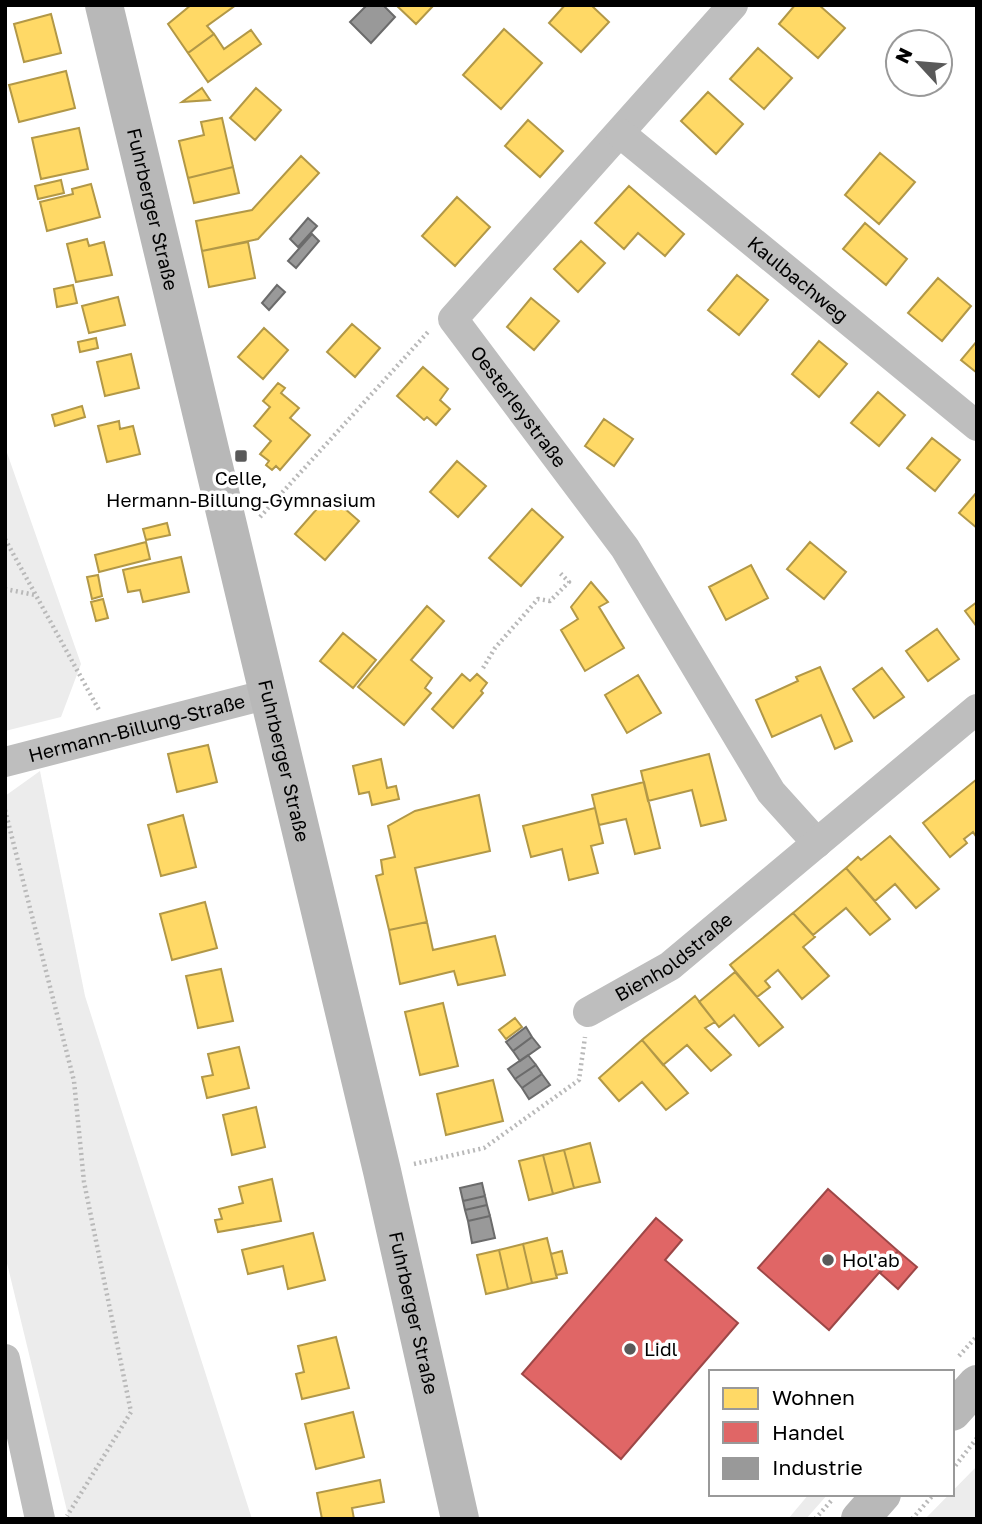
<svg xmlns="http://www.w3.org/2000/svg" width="982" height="1524" font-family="'Golos Text',sans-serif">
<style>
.green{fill:#ececec}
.homes{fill:#ffd966;stroke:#b29847;stroke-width:2}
.shops{fill:#e06666;stroke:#9d4747;stroke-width:2}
.industry{fill:#999;stroke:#6b6b6b;stroke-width:2}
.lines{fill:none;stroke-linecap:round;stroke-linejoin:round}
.path{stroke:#b9b9b9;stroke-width:4.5;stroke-dasharray:2 3.5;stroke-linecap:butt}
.minor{stroke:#bebebe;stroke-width:30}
.secondary{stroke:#b8b8b8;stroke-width:38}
.poi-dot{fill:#595959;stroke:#fff;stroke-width:2.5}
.labels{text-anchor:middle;stroke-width:7;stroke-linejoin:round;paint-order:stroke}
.street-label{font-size:19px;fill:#000;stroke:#fff}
.poi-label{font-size:19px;fill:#000;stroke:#fff;text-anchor:start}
</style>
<rect width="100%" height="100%" fill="#fff"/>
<path class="green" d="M5,447l76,217 -20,53 -56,14z
M40,771l45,225 167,523h-183l-64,-264v-459z
M977,1466v53h-52z
M809,1494h19l-22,25h-18z"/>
<path class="homes" d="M191,5h45l-29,21 7,8 -26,19 -20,-29z
M396,5h38l-18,19z
M565,5h26l18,17 -28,30 -32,-29z
M795,5h24l26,23 -27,30 -39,-34z
M51,14l10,39 -37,9 -10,-38z
M504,29l38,34 -41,46 -38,-34z
M251,30l10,14 -53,38 -20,-29 26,-19 10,15z
M758,48l34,30 -28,31 -34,-30z
M66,71l9,37 -56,14 -10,-37z
M202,88l8,12 -28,2z
M256,88l25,22 -26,30 -25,-22z
M708,92l35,32 -27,30 -35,-33z
M222,118l11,49 -45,11 -9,-37 25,-6 -3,-13z
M528,120l35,31 -23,26 -35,-31z
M79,128l9,41 -47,10 -9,-41z
M880,153l35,29 -36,42 -34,-29z
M301,156l18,17 -61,66 -56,12 -6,-30 56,-11z
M233,167l6,26 -45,10 -6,-25z
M61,180l3,13 -26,6 -3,-13z
M91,184l9,33 -53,14 -7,-29 33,-8 -1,-5z
M629,186l55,48 -19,22 -27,-23 -14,16 -29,-26z
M457,197l33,30 -35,39 -33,-30z
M865,223l42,36 -21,26 -43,-36z
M87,239l2,7 15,-4 8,33 -36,7 -9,-38z
M581,241l24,22 -27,29 -24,-23z
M248,242l7,36 -46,9 -7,-36z
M737,275l31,25 -29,35 -31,-25z
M938,278l33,28 -29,35 -34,-28z
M73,285l4,18 -20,4 -3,-18z
M118,297l7,28 -36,8 -7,-27z
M531,298l28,23 -25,29 -27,-23z
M352,324l28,24 -25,29 -28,-25z
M264,328l24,22 -25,29 -25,-22z
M96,338l2,10 -18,4 -2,-10z
M819,341l28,23 -28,33 -27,-23z
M977,341v32l-16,-13z
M131,354l8,34 -34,8 -8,-34z
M423,367l25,22 -8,11 10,9 -14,16 -9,-8 -3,3 -27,-24z
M278,383l7,5 -4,5 18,15 -9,10 20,17 -30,35 -4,-4 -4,4 -6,-5 3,-4 -9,-7 11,-13 -17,-15 16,-19 -7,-6z
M878,392l27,23 -26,31 -28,-23z
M82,406l3,11 -30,9 -3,-11z
M604,419l29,20 -19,27 -29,-20z
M119,421l1,8 13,-3 7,28 -33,8 -9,-36z
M932,438l28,22 -25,31 -28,-23z
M457,461l29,25 -28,31 -28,-25z
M977,492v36l-18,-15z
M329,495l30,26 -34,39 -30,-26z
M532,509l31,28 -42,49 -32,-28z
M167,523l3,12 -24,5 -3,-11z
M146,542l4,17 -51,13 -4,-17z
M810,542l36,30 -22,27 -37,-30z
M181,557l8,35 -46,10 -3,-12 -12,2 -5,-22z
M751,565l17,33 -42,22 -17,-33z
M98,575l4,21 -10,3 -5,-22z
M591,582l17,20 -9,5 25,41 -39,23 -24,-41 17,-11 -7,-12z
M103,599l5,19 -12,3 -5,-19z
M977,602v25l-12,-16z
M427,606l17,15 -33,39 21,18 -7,10 6,5 -27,32 -46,-38z
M937,629l22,30 -31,22 -22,-30z
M343,633l33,27 -23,28 -33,-27z
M820,667l32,74 -17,8 -14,-34 -49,22 -16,-37 42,-19 -2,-4z
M882,668l22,29 -30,21 -21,-29z
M462,674l8,7 7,-7 10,9 -6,8 2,2 -30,35 -21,-19z
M638,675l23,38 -34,20 -22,-38z
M208,745l9,37 -40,10 -9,-38z
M709,754l17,66 -25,6 -9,-36 -44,11 -7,-30z
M381,759l6,29 9,-2 3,13 -27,6 -3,-13 -10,2 -6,-28z
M977,779v59l-4,-6 -9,7 3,4 -17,14 -27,-34z
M644,782l16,66 -25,6 -9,-35 -27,6 -7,-30z
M479,795l11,56 -75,17 12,54 -38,8 -13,-54 7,-2 -2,-14 14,-3 -7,-31 27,-15z
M595,808l8,35 -12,3 7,27 -29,7 -7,-31 -31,8 -8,-31z
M183,815l13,52 -35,9 -13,-51z
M890,836l49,53 -23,19 -21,-24 -20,17 -29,-33 12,-11 3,3z
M846,868l44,51 -20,16 -24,-27 -33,27 -20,-22z
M205,902l12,46 -45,12 -12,-46z
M793,913l22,24 -12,10 26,29 -27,23 -24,-29 -13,11 5,6 -13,10 -27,-32z
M427,922l6,28 62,-14 10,39 -47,10 -4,-14 -54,13 -11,-54z
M221,969l12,52 -35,7 -12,-52z
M735,972l48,55 -24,19 -25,-31 -15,12 -20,-25z
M695,996l20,26 -10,6 26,27 -20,16 -24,-26 -24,20 -21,-25z
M443,1003l15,63 -38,9 -15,-63z
M515,1018l7,9 -16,12 -7,-9z
M642,1040l46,53 -22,17 -24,-28 -23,19 -20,-23z
M239,1047l10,41 -42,10 -5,-21 11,-2 -5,-21z
M493,1080l10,41 -57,14 -9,-41z
M256,1107l9,40 -33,8 -9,-40z
M590,1143l10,39 -26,6 -10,-38z
M564,1150l10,38 -21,6 -10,-39z
M543,1155l10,39 -24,6 -10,-39z
M272,1179l9,42 -63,11 -3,-12 7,-1 -3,-10 24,-6 -4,-16z
M313,1233l12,47 -37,9 -5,-23 -35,8 -6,-24z
M547,1238l10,40 -25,5 -9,-39z
M523,1244l9,39 -24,6 -9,-39z
M499,1250l9,39 -22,5 -9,-39z
M562,1251l5,22 -11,2 -5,-21z
M336,1337l13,51 -47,11 -6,-25 8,-2 -6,-26z
M353,1412l11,45 -48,12 -11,-45z
M380,1480l4,22 -32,6 2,11h-32l-5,-26z"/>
<path class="shops" d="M828,1189l70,62 -69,79 -71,-62z
M656,1218l26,22 -17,20 73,63 -117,136 -99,-85z
M898,1251l19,16 -19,22 -18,-16z"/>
<path class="industry" d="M367,5h16l12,12 -24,26 -21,-21z
M308,218l9,8 -19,21 -8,-8z
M312,234l7,7 -23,27 -8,-7z
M277,285l8,7 -16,18 -7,-7z
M526,1027l6,10 -19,14 -7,-9z
M532,1037l8,10 -20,14 -7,-10z
M528,1055l8,10 -21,14 -7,-10z
M536,1065l6,9 -20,14 -7,-9z
M542,1074l8,11 -21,14 -7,-11z
M482,1183l3,13 -22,5 -3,-13z
M485,1196l2,9 -22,5 -2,-9z
M487,1205l3,11 -22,5 -3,-11z
M490,1216l5,22 -23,5 -4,-22z"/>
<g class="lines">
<path class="path" d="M260,517l168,-185
M5,539l94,171
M5,589l30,6
M483,668l12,-20 43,-49 12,2 19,-19 -9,-9
M5,810l69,271 10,101 47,230 -64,104
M414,1164l70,-16 95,-68 6,-43
M959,1356l18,-20
M952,1470l25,-32
M815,1519l17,-19
M912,1519l22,-25"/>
<g class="minor">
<path id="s1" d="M733,5l-280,314 172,229 146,244 46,51"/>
<path id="s2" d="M621,134l356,292"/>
<path id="s3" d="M5,762l264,-68"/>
<path id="s4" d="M588,1012l82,-46 307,-257"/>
<path d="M5,1359l35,160"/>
</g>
<g class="secondary">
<path id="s5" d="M104,5l278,1166 78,348"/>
<path d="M952,1412l25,-28"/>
<path d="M860,1519l22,-25"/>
</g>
</g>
<g class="poi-dot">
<rect x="234" y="449" width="14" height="14" rx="3.5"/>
<circle cx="828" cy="1260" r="7"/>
<circle cx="630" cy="1349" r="7"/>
</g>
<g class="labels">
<g class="street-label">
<text dy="7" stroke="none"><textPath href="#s5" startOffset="210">Fuhrberger Straße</textPath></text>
<text dy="7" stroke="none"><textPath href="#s2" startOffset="229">Kaulbachweg</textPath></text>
<text dy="7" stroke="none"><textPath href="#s1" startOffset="530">Oesterleystraße</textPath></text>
<text dy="7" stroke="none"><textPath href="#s3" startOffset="136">Hermann-Billung-Straße</textPath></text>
<text dy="7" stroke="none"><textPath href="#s5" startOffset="777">Fuhrberger Straße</textPath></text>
<text dy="7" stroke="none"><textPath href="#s4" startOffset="102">Bienholdstraße</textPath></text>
<text dy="7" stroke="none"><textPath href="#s5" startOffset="1344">Fuhrberger Straße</textPath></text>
</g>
<g class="poi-label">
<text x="241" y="485" text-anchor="middle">Celle,<tspan x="241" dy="22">Hermann-Billung-Gymnasium</tspan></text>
<text x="842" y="1267">Hol'ab</text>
<text x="644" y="1356">Lidl</text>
</g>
</g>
<rect width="982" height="1524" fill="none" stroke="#000000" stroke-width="14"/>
<rect x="709" y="1370" width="245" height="126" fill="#ffffff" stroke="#999999" stroke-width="2"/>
<rect x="723" y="1388" width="35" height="21" fill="#ffd966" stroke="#999999" stroke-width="2"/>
<text x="772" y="1405" font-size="21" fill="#000000">Wohnen</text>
<rect x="723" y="1422" width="35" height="21" fill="#e06666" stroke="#999999" stroke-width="2"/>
<text x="772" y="1440" font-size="21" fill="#000000">Handel</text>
<rect x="723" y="1458" width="35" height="21" fill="#999999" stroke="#999999" stroke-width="2"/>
<text x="772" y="1475" font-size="21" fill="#000000">Industrie</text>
<g transform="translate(919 63) rotate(296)"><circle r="33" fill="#ffffff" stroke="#999999" stroke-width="2"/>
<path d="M0-5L12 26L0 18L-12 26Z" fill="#595959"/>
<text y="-10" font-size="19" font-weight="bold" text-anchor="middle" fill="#000000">N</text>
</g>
</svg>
